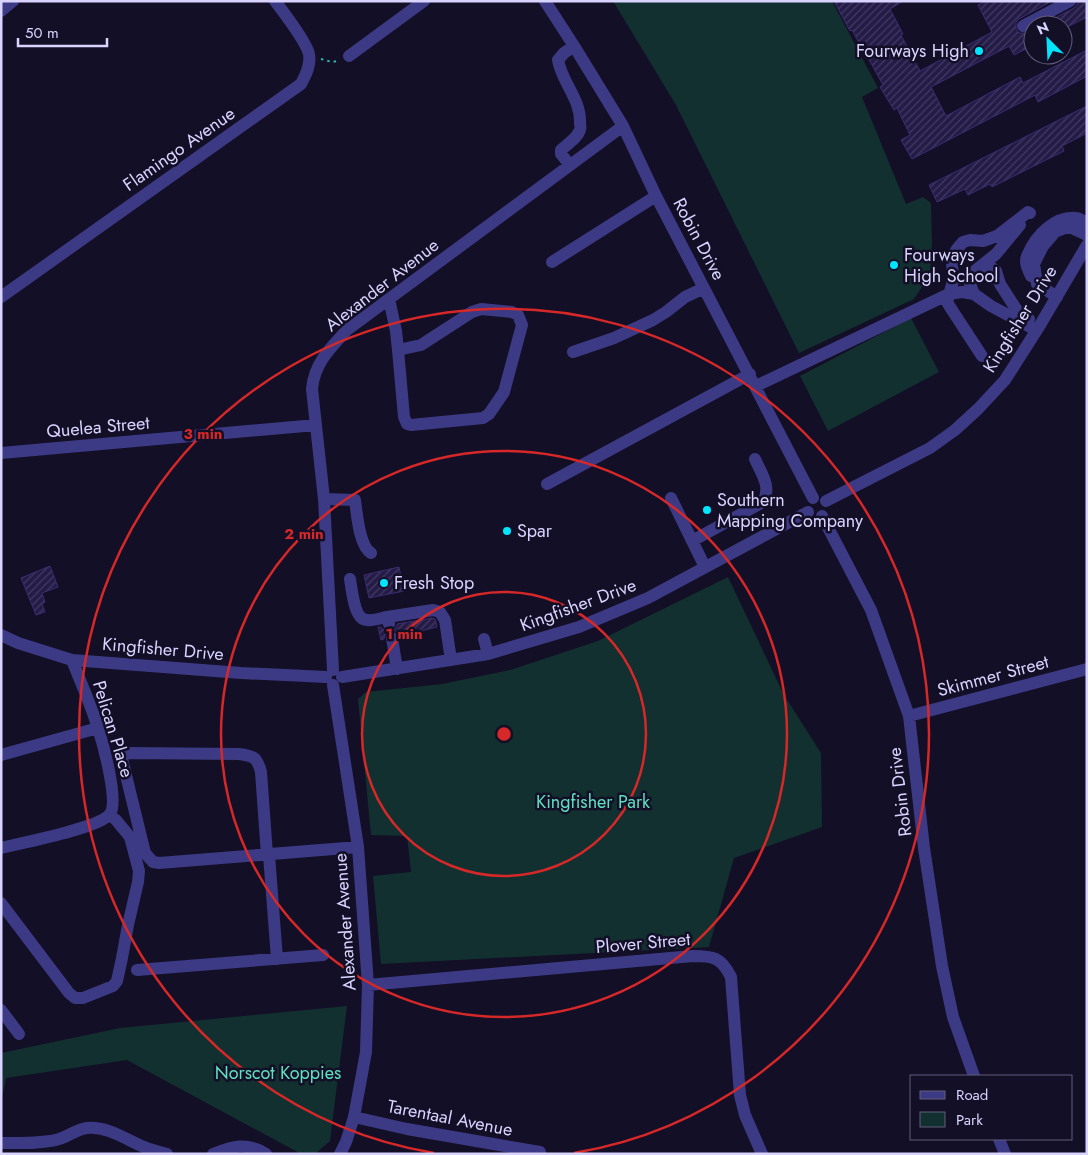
<svg xmlns="http://www.w3.org/2000/svg" width="1088" height="1155" font-family="Jost,sans-serif">
<style>
.park{fill:#12302f}
.building{fill:url(#building-hatch);stroke:#3b2d73}
.lines{fill:none;stroke-linecap:round;stroke-linejoin:round}
.path{stroke:#2fb8b0;stroke-width:2;stroke-dasharray:2.5 4;stroke-linecap:butt}
.minor{stroke:#3d3a85;stroke-width:12}
.ring{fill:none;stroke:#d62828;stroke-width:2.5}
.poi-dot{fill:#00e5ff;stroke:#130f26;stroke-width:2}
.labels{text-anchor:middle;stroke-width:5;stroke-linejoin:round;paint-order:stroke}
.poi-label{font-size:18px;fill:#d9d4ff;stroke:#130f26;text-anchor:start}
.street-label{font-size:18px;fill:#d9d4ff;stroke:#130f26}
.park-label{font-size:18px;fill:#5fe0c0;stroke:#130f26}
.centre{fill:#d62828;stroke:#130f26;stroke-width:2.5}
.ring-label{font-size:15px;text-anchor:middle;font-weight:bold;fill:#d62828;stroke:#130f26;stroke-width:5;stroke-linejoin:round;paint-order:stroke}
</style>
<defs>
<pattern id="building-hatch" width="6" height="6" patternUnits="userSpaceOnUse" patternTransform="scale(1.25)"><rect width="6" height="6" fill="#241b47"/><path d="M-1 1l2-2M0 6l6-6M5 7l2-2" fill="none" stroke="#433b63"/></pattern>
</defs>
<rect width="100%" height="100%" fill="#130f26"/>
<path class="park" d="M613,1h219l46,87 -16,9 44,107 17,-7 8,6 1,40 -2,32 -16,24 -115,54 -123,-248z
M911,318l28,54 -111,59 -28,-55z
M728,577l56,118 37,58 1,74 -88,31 -25,89 -328,17 -8,-88 38,-4 -4,-36 -36,-1 -13,-136 8,-7 76,-8 68,-14 88,-29z
M347,1006l-17,135 -15,13h-14l-174,-94 -121,18 -5,24v-49l119,-25z"/>
<path class="building" d="M834,1h69l-13,8 13,25 -2,1 19,36 72,-39 -14,-27 8,-4h66l-33,18 -3,3v7l3,4h7l7,-3v15l-19,10 -5,-9 -78,41 15,29 74,-39 3,6 64,-33v26l-49,26 -3,-7 -123,64 -11,-19 9,-5 -13,-27 -3,2 -14,-23 3,-2 -17,-31h-1l-13,-24 -2,1z
M1078,1h9v16l-24,12v-4h-21l32,-17 3,-3z
M1087,106v27l-25,13 2,5 -72,36 -2,-3 -22,11 -3,-6 -28,13 -8,-17z
M50,566l8,21 -16,6 3,9 -3,2 3,8 -9,3 -15,-37z
M399,567l5,24 -35,7 -5,-23z
M432,618l3,1 1,3 1,5 -37,9 -2,-3 -4,-3 3,-4v-2z
M378,627h3l3,3 3,2 -2,3 -1,4 -3,1z"/>
<g class="lines">
<path class="path" d="M321,59l11,3 6,-1"/>
<path class="minor" d="M545,1l29,45 49,80 33,70 157,302
M1,11l12,-10
M1023,26l47,-25
M349,56l75,-55
M570,165l-9,-11v-4c6,-6 16,-11 19,-20 1,-2 0,-5 0,-7 1,-24 -18,-40 -22,-63l6,-7 10,-7
M1020,225l-24,29 -20,16 -5,5 -1,9 4,10 17,12 45,24
M552,262l104,-66
M978,269l5,-2h8l5,4 4,13 18,28 11,7
M1031,276c-2,-4 -5,-10 -5,-15 0,-3 1,-5 2,-7 8,-19 27,-38 48,-36 4,0 7,3 11,5
M1,297l300,-213c5,-9 10,-19 8,-30 -3,-13 -25,-41 -34,-53
M1057,297l-20,-13 -3,-20 9,-18 12,-14 10,-4h7l15,7
M389,299l7,32 2,19 23,-5 51,-33 9,-3 31,3 6,3 4,10 -18,67 -15,22 -6,4 -72,7 -4,-1 -3,-7 -6,-67
M573,352l41,-14 39,-18 13,-8 19,-15 19,-9
M982,356l-32,-49 -3,-5 6,-21 -1,-20 1,-6 4,-6 6,-7 7,-2 13,1 14,-5 31,-24 2,1
M756,386l193,-92 13,-2 12,2
M1,453l315,-28
M547,484l203,-110
M671,498l34,69
M324,499l31,1c2,14 4,46 16,53
M826,501l104,-53 25,-18 23,-21 27,-29 35,-55 47,-80
M822,516l49,94 38,106 15,132 18,118 11,51 21,59
M692,541l71,-39c9,-15 -2,-29 -8,-43
M350,579c2,11 4,41 17,41 7,1 14,-2 20,-3l2,7
M387,617l46,-7 7,2 5,8 6,40
M1,635l17,8 54,17 169,13 85,4
M392,638l5,31
M484,639l4,15
M333,670l-9,-171 -12,-110c2,-25 18,-41 35,-59l276,-204
M342,677l146,-23 91,-27 69,-29 160,-86
M333,685l25,162 10,138 -2,67 -12,65 -8,25 -6,12
M909,716l178,-47
M1,755l97,-27
M1,848c20,-5 99,-20 109,-34 9,-13 -7,-70 -12,-86 -7,-23 -17,-45 -26,-68
M267,855l-6,-83c-4,-15 -7,-16 -22,-18l-112,-1 -4,2 -1,4 23,94 8,9 6,1 199,-16
M269,855l8,104
M1,903l68,90 6,5h8l30,-12 4,-5 5,-23 6,-33 10,-43 1,-11 -9,-34 -14,-17 -6,-5
M137,970l186,-15
M368,985l325,-29c20,0 28,1 38,21l9,118 5,20 17,39
M1,1010l18,24
M354,1117l53,12 133,23
M999,1139l6,15
M1,1143c18,0 41,1 58,-4 10,-3 18,-10 28,-11 23,-2 42,14 62,21 6,2 12,3 18,5
M213,1154c20,-8 34,-12 53,0"/>
</g>
<g class="ring">
<circle cx="504" cy="734" r="142"/>
<circle cx="504" cy="734" r="283"/>
<path d="M434 1153A425 425 0 1 1 574 1153"/>
</g>
<g class="poi-dot">
<circle cx="979" cy="51" r="5"/>
<circle cx="894" cy="265" r="5"/>
<circle cx="707" cy="510" r="5"/>
<circle cx="507" cy="531" r="5"/>
<circle cx="384" cy="583" r="5"/>
</g>
<g class="labels">
<g class="poi-label">
<text x="969" y="57" text-anchor="end">Fourways High</text>
<text x="904" y="261">Fourways<tspan x="904" dy="21">High School</tspan></text>
<text x="717" y="506">Southern<tspan x="717" dy="21">Mapping Company</tspan></text>
<text x="517" y="537">Spar</text>
<text x="394" y="589">Fresh Stop</text>
</g>
<g class="street-label">
<text transform="translate(179 149) rotate(-35)" y="6">Flamingo Avenue</text>
<text transform="translate(699 239) rotate(62)" y="6">Robin Drive</text>
<text transform="translate(382 285) rotate(-38)" y="6">Alexander Avenue</text>
<text transform="translate(1020 319) rotate(-58)" y="6">Kingfisher Drive</text>
<text transform="translate(98 427) rotate(-5)" y="6">Quelea Street</text>
<text transform="translate(578 605) rotate(-20)" y="6">Kingfisher Drive</text>
<text transform="translate(163 649) rotate(5)" y="6">Kingfisher Drive</text>
<text transform="translate(993 676) rotate(-15)" y="6">Skimmer Street</text>
<text transform="translate(113 729) rotate(73)" y="6">Pelican Place</text>
<text transform="translate(900 792) rotate(-97)" y="6">Robin Drive</text>
<text transform="translate(345 922) rotate(-94)" y="6">Alexander Avenue</text>
<text transform="translate(643 943) rotate(-5)" y="6">Plover Street</text>
<text transform="translate(450 1118) rotate(11)" y="6">Tarentaal Avenue</text>
</g>
<g class="park-label">
<text x="593" y="808">Kingfisher Park</text>
<text x="278" y="1079">Norscot Koppies</text>
</g>
</g>
<circle cx="504" cy="734" r="8" class="centre"/>
<g class="ring-label">
<text x="203" y="439">3 min</text>
<text x="304" y="539">2 min</text>
<text x="404" y="639">1 min</text>
</g>
<rect width="1088" height="1155" fill="none" stroke="#d9d4ff" stroke-width="5"/>
<rect x="910" y="1075" width="162" height="65" fill="#130f26" stroke="#625e7d"/>
<rect x="920" y="1091" width="25" height="8" fill="#3d3a85" stroke="#625e7d"/>
<text x="956" y="1100" font-size="15" fill="#d9d4ff">Road</text>
<rect x="920" y="1112" width="25" height="15" fill="#12302f" stroke="#625e7d"/>
<text x="956" y="1125" font-size="15" fill="#d9d4ff">Park</text>
<g transform="translate(1048 40) rotate(336)"><circle r="24" fill="#130f26" stroke="#625e7d"/>
<path d="M0-4L9 19L0 12L-9 19Z" fill="#00e5ff"/>
<text y="-8" font-size="14" font-weight="bold" text-anchor="middle" fill="#d9d4ff">N</text>
</g>
<path d="M18 38v8h89v-8" fill="none" stroke="#d9d4ff" stroke-width="2.5"/>
<text x="25" y="38" font-size="15" fill="#d9d4ff" stroke="#130f26" stroke-width="4" paint-order="stroke">50 m</text>
</svg>
